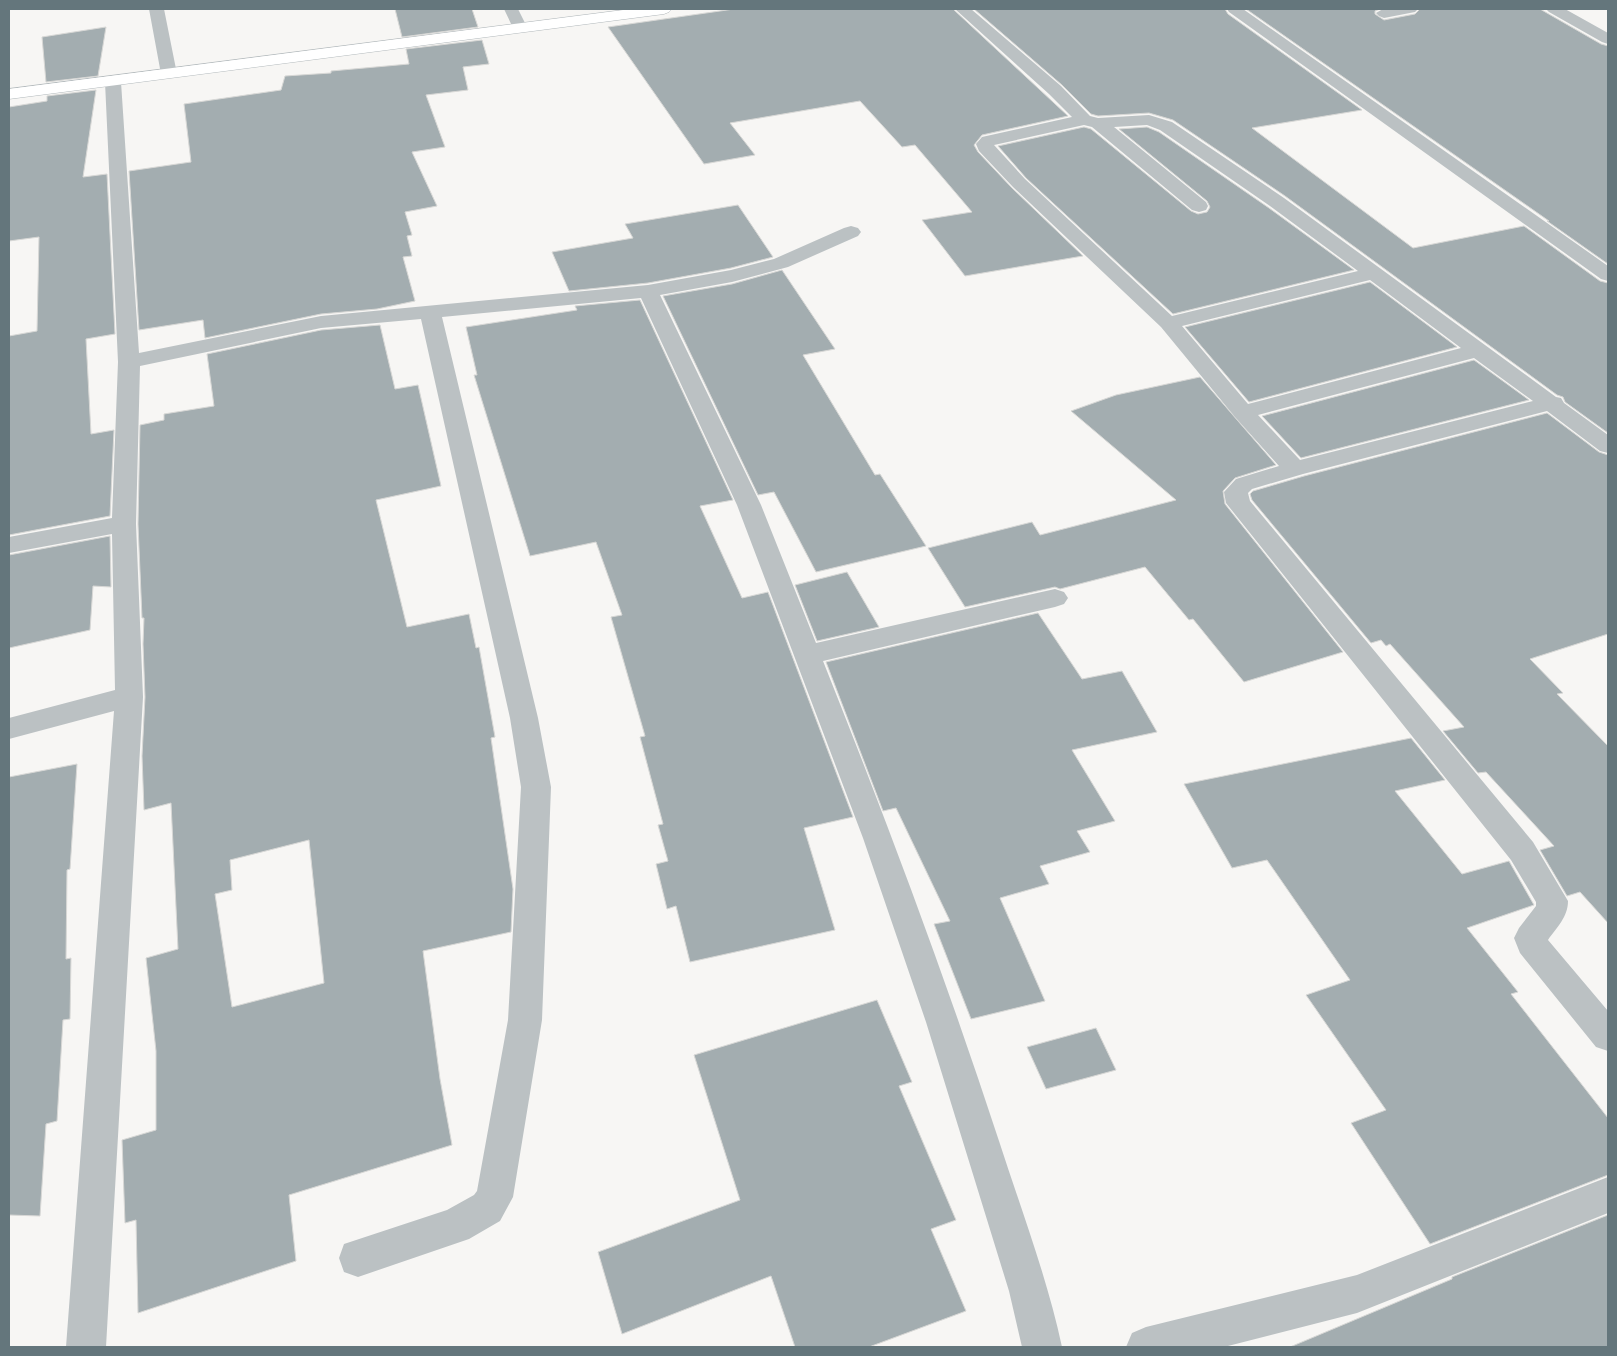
<svg xmlns="http://www.w3.org/2000/svg" width="1617" height="1356" font-family="'Noto Sans',sans-serif">
<style>
.building{fill:#a3adb0;stroke:#d8d8d6;fill-rule:evenodd}
.lines{fill:none;stroke-linecap:round;stroke-linejoin:round}
.secondary-casing{stroke:#b0b7ba;stroke-width:1}
.street{fill:#bbc1c3;fill-rule:evenodd}
.secondary{fill:#fff;fill-rule:evenodd}
</style>
<rect width="100%" height="100%" fill="#f7f6f4"/>
<path class="building" d="M395,9h77l6,18 -76,10z
M734,9h219l115,107 -86,19 -8,10 4,7 34,36 71,68 -118,20 -43,-56 50,-8 -57,-67 -13,2 -42,-46 -130,22 25,32 -51,9 -96,-137z
M974,9h251l3,5 134,96 -110,18 161,120 111,-22 76,55 8,2v150l-43,-31 -2,-5 -6,-2 -272,-199 -112,-76 -24,-7 -51,3 -7,-2 -29,-29z
M1246,9h134l-5,2v3l9,6 31,-6 5,-5h120l61,35 7,2v218l-61,-43h2z
M106,27l-8,49 -52,6 -4,-45z
M482,40l7,24 -26,3 5,23 -42,5 19,52 -33,5 25,54 -32,6 7,23 -5,1 5,20 -9,1 12,44 -38,8 -56,5 -116,24 -2,-18 -64,10 -10,-159 62,-9 -7,-58 97,-14 4,-14 46,-3v-2l78,-7 -3,-15z
M96,90l-13,87 24,-3 8,160 -29,5 5,95 23,-4 -4,86 -101,19v-199l28,-5 2,-94 -30,4v-134l38,-6v-5z
M1084,127l7,2 100,82 7,3 9,-2 3,-5 -3,-6 -88,-72 28,-2 12,5 110,76 85,62 -181,44 -147,-136 -28,-32z
M738,205l35,52 -42,11 -83,15 -79,8 -17,-39 81,-14 -8,-14z
M782,270l53,79 -32,6 72,120 5,-1 46,72 -110,26 -42,-80 -16,3 -95,-199 69,-12z
M1370,282l87,65 -208,55 -64,-75z
M640,300l93,200 -33,6 42,92 26,-6 85,225 -49,11 31,102 -145,32 -14,-56 -9,3 -11,-45 12,-3 -10,-36 5,-1 -23,-87 5,-1 -34,-119 11,-2 -26,-73 -66,14 -56,-181h3l-11,-48 111,-17 -2,-4z
M380,325l15,64 23,-4 23,101 -65,14 31,127 62,-13 7,34 3,-1 16,90 -4,1 22,151 -2,43 -88,19 17,128 12,66 -163,50 7,66 -158,52 -2,-93 -11,3 -3,-83 34,-10v-79l-10,-93 32,-9 -7,-146 -27,7 -2,-54 3,-59 -2,-53 1,-26h-2l-4,-94 2,-99 24,-5v-6l50,-8 -7,-52 114,-24zM309,840l15,143 -92,24 -17,-113 17,-4 -2,-30z
M1474,360l55,40 -228,58 -39,-42z
M1200,377l76,88 -41,13 -12,13 2,13 118,148 -99,30 -51,-63 -4,1 -44,-53 -85,22 -5,-2 -90,20 -37,-59 104,-26 8,13 136,-35 -105,-89 45,-16z
M1547,413l52,39 9,3v179l-78,25 33,34 -6,1 51,52v177l-28,-31 -13,4 -27,-46 14,-4 -68,-74 -8,1 -35,-42 21,-4 -74,-83 -4,2 -5,-6 -10,3 -119,-143 -2,-6 3,-3 51,-15z
M110,536l1,51 -18,-1 -3,44 -81,18v-93z
M847,572l32,55 -62,14 -22,-56z
M1038,613l44,66 40,-8 35,61 -85,18 43,71 -38,10 13,21 -50,14 9,18 -49,14 45,103 -74,18 -37,-95 16,-3 -54,-113 -13,3 -57,-149z
M1411,738l34,42 -50,11 67,83 47,-13 25,44 -67,23 51,64 -7,2 97,124v57l-178,69 -79,-121 35,-13 -80,-115 44,-15 -83,-120 -35,8 -48,-84z
M77,764l-7,105 -3,1 -1,89 5,-1 -1,61 -7,1 -6,101 -11,3 -6,92 -31,-1v-438z
M877,1000l35,82 -13,4 57,134 -25,9 35,82 -97,36h-74l-24,-71 -149,58 -24,-82 142,-52 -46,-145z
M1096,1028l20,42 -70,19 -19,-42z
M1608,1215v132h-318l162,-68v-2z"/>
<g class="lines">
<defs>
<path id="secondary" d="M631,9h41l-3,3 -5,2 -655,85v-10z"/>
</defs>
<use href="#secondary" class="secondary-casing"/>
<path class="street" d="M149,9h15l13,65 -2,3h-12l-2,-3z
M504,9h14l9,18 -3,3h-10z
M955,9h16l90,77 29,30 8,2 51,-3 23,7 112,76 272,199 5,1 3,5 44,32v18l-8,-2 -53,-40 -244,63 -51,15 -4,4 2,8 283,341 35,59c0,16 -11,26 -20,39l60,71v40l-12,-4 -76,-94 -6,-15 5,-10 17,-22v-4l-25,-42 -285,-357 -2,-11 12,-13 43,-13 -44,-49 -74,-90 -148,-140 -34,-36 -3,-7 6,-7 90,-20 -23,-23zM1084,125l8,2 100,83 7,2 7,-2 2,-4 -2,-4 -92,-75 33,-2 13,5 110,76 88,65 -186,45 -147,-137 -31,-34zM1370,280l91,68 -213,56 -66,-78zM1474,358l59,43 -233,59 -42,-45z
M1227,9h16l365,257v15l-7,-2 -372,-267z
M1383,9h35l-3,3 -31,6 -5,-2 -3,-3z
M1546,9h19l43,24v11l-6,-2 -53,-30z
M113,77l6,2 2,3 18,271 182,-37 327,-31 83,-15 43,-11 70,-31 7,-2 7,2 3,4 -3,4 -70,31 -56,15 -72,13 101,210 55,138 239,-54 9,3 4,6 -4,6 -9,3 -232,54c63,158 123,318 176,480 22,68 48,136 63,206h-40l-13,-56 -83,-269 -63,-184 -126,-333 -96,-207 -199,19 96,401 13,69 -9,233 -29,177 -13,24 -31,18 -111,38 -14,-5 -5,-14 5,-14 103,-34 27,-15 3,-4 31,-171 13,-233 -11,-69 -89,-399 -100,9 -181,38 -4,158 7,173 -37,650h-40l48,-636 -105,28v-21l106,-28 -3,-156 -103,19v-16l103,-19 6,-156 -13,-280 2,-3z
M1608,1177v36l-251,100 -133,34h-98l6,-14 14,-6 211,-52z"/>
<use href="#secondary" class="secondary"/>
</g>
<rect width="1617" height="1356" fill="none" stroke="#64767c" stroke-width="20"/>
</svg>
